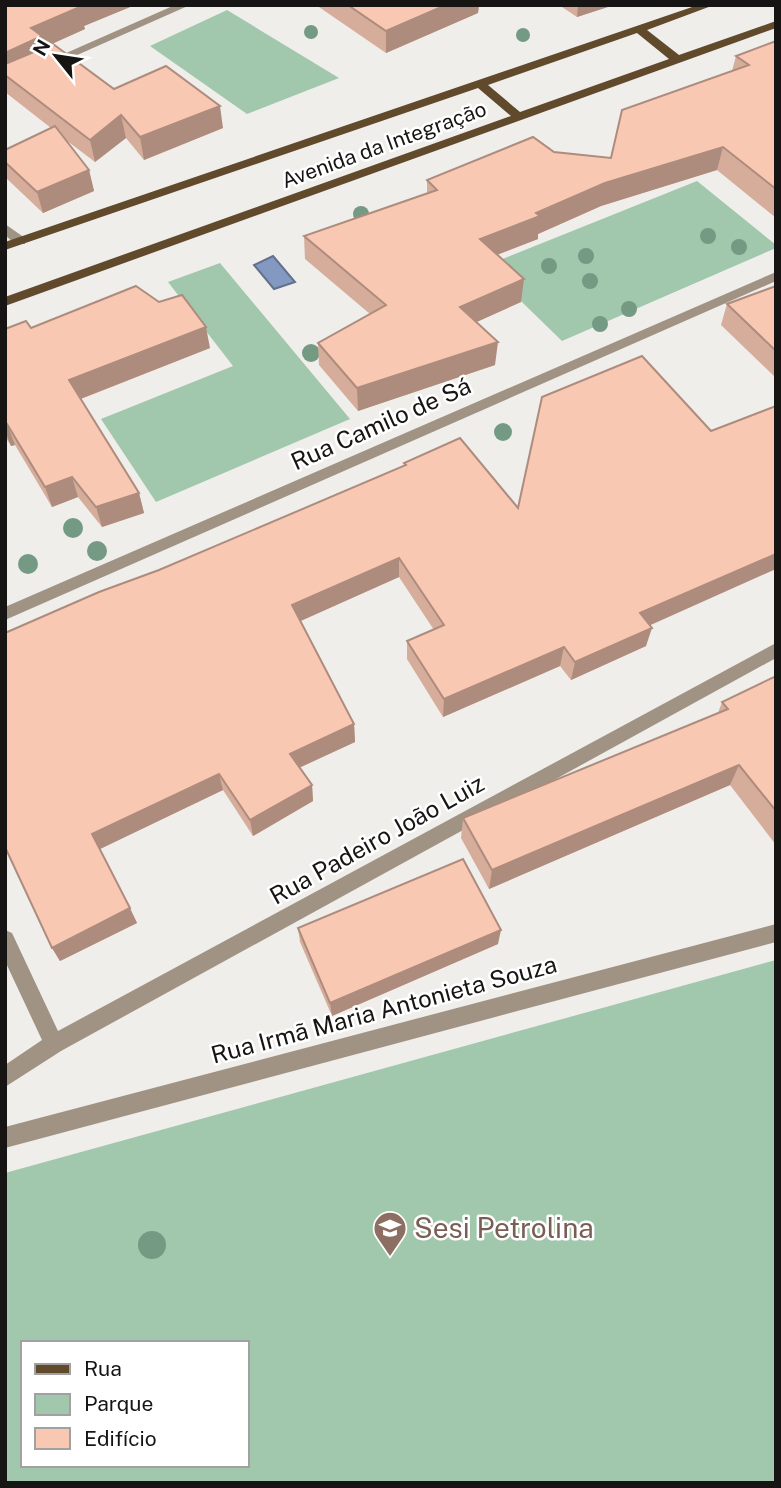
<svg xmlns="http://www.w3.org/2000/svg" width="781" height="1488" font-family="'Public Sans',sans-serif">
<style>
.green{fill:#a1c7ac;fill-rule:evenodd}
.water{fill:#8499c1;stroke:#63718d;stroke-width:2}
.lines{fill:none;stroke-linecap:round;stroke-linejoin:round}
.minor{fill:#a19383;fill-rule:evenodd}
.major{fill:#61492c;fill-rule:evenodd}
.tree{fill:#749a84}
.wall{fill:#d6ac9a}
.shaded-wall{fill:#ae8c7d}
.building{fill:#f9c8b3;stroke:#ae8c7d;stroke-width:2}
.labels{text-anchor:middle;stroke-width:5;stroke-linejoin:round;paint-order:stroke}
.far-street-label{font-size:21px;fill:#161514;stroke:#fff}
.street-label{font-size:24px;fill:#161514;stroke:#fff}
.near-education-label{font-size:28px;fill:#785e54;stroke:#fff;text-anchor:start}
</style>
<rect width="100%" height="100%" fill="#efeeeb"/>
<path class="green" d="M227,10l112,68 -92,36 -97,-68z
M697,181l79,64v3l-214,93 -77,-75z
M220,263l130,156 -194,83 -55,-83 132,-53 -65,-84z
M776,960v523h-771v-310zM23,1343h224v122h-224z"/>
<path class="water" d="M273,256l22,26 -21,7 -20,-24z"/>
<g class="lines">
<path class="minor" d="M175,5h15l-185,82v-7z
M5,224l20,14v6h-10l-10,-9z
M776,272v9l-771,339v-13z
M776,643v15l-715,393 -56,36v-22l37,-25 -37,-79v-31l7,3 46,98z
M776,924v18l-771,206v-21z"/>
<path class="major" d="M698,5h16l-67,25 32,25 97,-34v7l-771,278v-9l506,-181 -33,-28 -473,162v-8zM637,33l32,26 -149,53 -32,-27z"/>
</g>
<g class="tree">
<circle cx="311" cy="32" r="7"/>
<circle cx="523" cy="35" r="7"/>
<circle cx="361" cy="214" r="8"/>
<circle cx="708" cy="236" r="8"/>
<circle cx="739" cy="247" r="8"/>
<circle cx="586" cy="256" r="8"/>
<circle cx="549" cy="266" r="8"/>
<circle cx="590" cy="281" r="8"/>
<circle cx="629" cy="309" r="8"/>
<circle cx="600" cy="324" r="8"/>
<circle cx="311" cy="353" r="9"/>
<circle cx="503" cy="432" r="9"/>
<circle cx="73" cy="528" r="10"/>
<circle cx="97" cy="551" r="10"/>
<circle cx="28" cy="564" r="10"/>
<circle cx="152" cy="1245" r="14"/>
</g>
<path class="wall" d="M5,5h130l-51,21 1,3 -40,18 69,42 109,39 -79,32 -18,-22 -31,24 -29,-22 23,30 5,21 -51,22 -38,-36v-27l46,-22 -46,-36z
M316,5h163l-1,8 -92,40z
M559,5h55l-37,12z
M776,41v177l-59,-48 -116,36 -63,28v5l-41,16 24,47 -45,20 19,43 -137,46 -39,-46 -1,-22 52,-29 -65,-55 -1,-23 123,-43v-13l127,-28 57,6 121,-87 4,-15z
M776,286v92l-55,-53 6,-21z
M31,328l179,20 -129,51 58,94 5,20 -42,14 -24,-30 -26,10 -37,-62 -4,1 -6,-10v-107z
M404,463l114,45 132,117 -4,21 -75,34 -11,-14 -117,51 -36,-58v-18l27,-11 -35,-53 -99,44 54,103 1,18 -56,26 13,17 1,16 -60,35 -30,-46 -123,59 37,74 -77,38 -8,-13 107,-378 245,-104z
M776,676v169l-46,-60 -241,104 -28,-51 2,-20 255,-105 4,-11z
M298,928l200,16 -166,72 -32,-74z"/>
<path class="shaded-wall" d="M77,5h58l-51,21 1,3 -40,18 3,11 -43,17v-22l26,-25z
M446,5h33l-1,8 -92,40v-22z
M578,5h36l-37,12z
M220,106l3,22 -79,32 -4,-23z
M121,115l5,23 -31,24 -5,-22z
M723,147l-6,23 -116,36 -63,28v5l-60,23 2,-23 125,-56z
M89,170l5,21 -51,22 -6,-21z
M524,279l-3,23 -62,28 1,-23z
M206,327l4,21 -135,53 -6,-21z
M498,342l-3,23 -137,46 -1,-23z
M7,424l8,21 -4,1 -6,-15v-6z
M72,477l6,20 -26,10 -7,-20z
M139,493l5,20 -42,14 -6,-20z
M776,554v15l-141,63 5,-19z
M399,558v19l-105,47 -2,-19z
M652,628l-6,18 -75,34 4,-18z
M564,647l-4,19 -117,51 1,-18z
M354,724l1,18 -63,29 -2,-17z
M739,765l-9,20 -241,104 3,-19z
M219,774l4,16 -123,59 -8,-15z
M312,785l1,16 -60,35 -3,-16z
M130,908l7,15 -77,38 -8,-13z
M501,930l-3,14 -166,72 -2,-13z"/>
<path class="building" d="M5,5h73l2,2 -49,21 11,8 -37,17z
M348,5h98l-60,26z
M776,41v148l-53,-42 -118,36 -69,30 4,3 -60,23 44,40 -64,28 38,35 -141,46 -39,-45 68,-38 -82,-69 133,-46 -10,-10 106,-43 21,15 57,6 11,-48 127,-45 -13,-9z
M53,44l61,45 52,-23 54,40 -80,31 -19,-22 -31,25 -85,-65v-11z
M55,126l34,44 -52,22 -32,-30v-12z
M136,286l23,16 23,-7 24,32 -137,53 70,113 -43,14 -24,-30 -27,10 -38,-63 -2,1v-96l21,-8 5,7z
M776,286v65l-49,-47z
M642,356l69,75 65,-25v148l-136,59 12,15 -77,34 -11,-15 -120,52 -37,-58 37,-16 -45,-67 -107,47 62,119 -64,30 22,31 -62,35 -31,-46 -127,60 38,74 -78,40 -47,-101v-214l94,-41 60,-22 247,-105 -2,-2 56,-25 58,70 24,-111z
M776,676v135l-37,-46 -247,105 -29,-52 265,-109 -6,-7z
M463,859l38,71 -171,73 -32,-75z"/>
<defs>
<symbol id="university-pin" viewBox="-11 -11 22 30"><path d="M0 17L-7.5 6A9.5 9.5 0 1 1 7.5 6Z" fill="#8d6e63" stroke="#fff"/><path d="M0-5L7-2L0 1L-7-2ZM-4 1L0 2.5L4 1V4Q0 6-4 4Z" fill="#fff"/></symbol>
</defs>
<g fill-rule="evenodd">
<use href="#university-pin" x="371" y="1209" width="38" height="52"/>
</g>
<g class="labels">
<g class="far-street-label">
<text transform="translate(384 145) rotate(-20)" y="7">Avenida da Integração</text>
</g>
<g class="street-label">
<text transform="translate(381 424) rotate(-24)" y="8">Rua Camilo de Sá</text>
<text transform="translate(377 840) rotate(-29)" y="8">Rua Padeiro João Luiz</text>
<text transform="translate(384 1010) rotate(-15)" y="8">Rua Irmã Maria Antonieta Souza</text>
</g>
<g class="near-education-label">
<text x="414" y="1238">Sesi Petrolina</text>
</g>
</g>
<rect width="781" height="1488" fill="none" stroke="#161514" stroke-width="14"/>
<rect x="21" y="1341" width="228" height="126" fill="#ffffff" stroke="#a2a1a1" stroke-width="2"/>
<rect x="35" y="1364" width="35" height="10" fill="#61492c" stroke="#a2a1a1" stroke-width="2"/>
<text x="84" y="1376" font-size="21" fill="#161514">Rua</text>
<rect x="35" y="1394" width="35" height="21" fill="#a1c7ac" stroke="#a2a1a1" stroke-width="2"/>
<text x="84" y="1411" font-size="21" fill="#161514">Parque</text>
<rect x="35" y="1428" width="35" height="21" fill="#f9c8b3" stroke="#a2a1a1" stroke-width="2"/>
<text x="84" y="1446" font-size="21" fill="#161514">Edifício</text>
<g transform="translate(56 56) rotate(300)" stroke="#ffffff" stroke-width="5" paint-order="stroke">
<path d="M0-5L12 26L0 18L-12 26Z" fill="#161514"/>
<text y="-10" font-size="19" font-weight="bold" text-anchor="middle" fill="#161514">N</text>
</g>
</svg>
